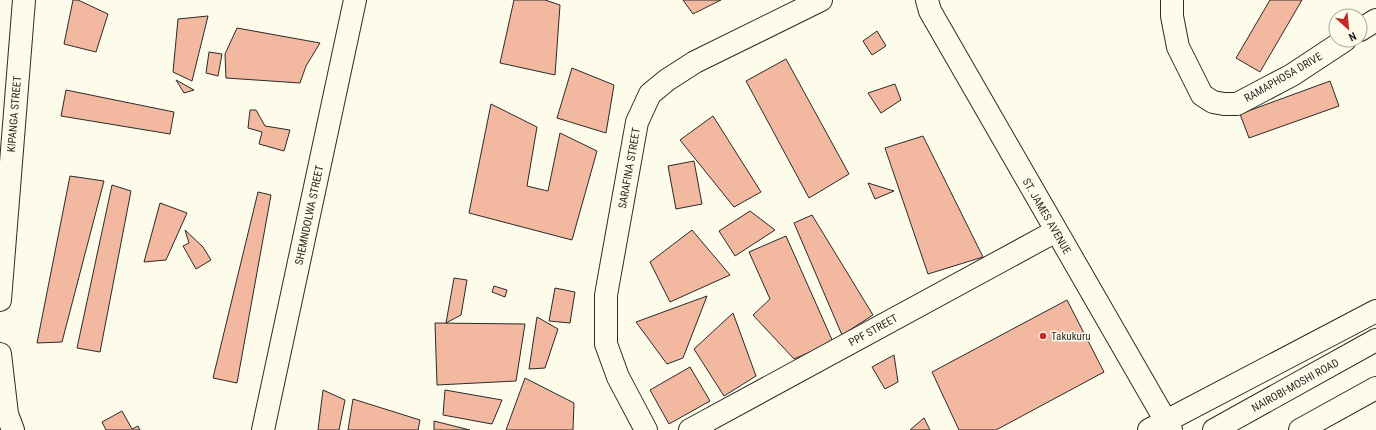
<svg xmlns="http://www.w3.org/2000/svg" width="1376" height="430" font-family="'Roboto Condensed',sans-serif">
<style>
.building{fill:#f2b8a0;stroke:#2b2b2b}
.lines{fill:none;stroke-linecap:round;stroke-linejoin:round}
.minor-casing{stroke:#2b2b2b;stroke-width:24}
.highway-casing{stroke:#2b2b2b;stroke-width:24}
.minor{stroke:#fdfbea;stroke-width:22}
.highway{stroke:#fdfbea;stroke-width:22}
.poi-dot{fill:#c62828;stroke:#fdfbea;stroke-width:1.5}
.labels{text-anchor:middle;stroke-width:3;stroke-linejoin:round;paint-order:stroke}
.street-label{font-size:11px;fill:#2b2b2b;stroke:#fdfbea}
.poi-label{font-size:11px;fill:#2b2b2b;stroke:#fdfbea;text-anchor:start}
</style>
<rect width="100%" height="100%" fill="#fdfbea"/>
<path class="building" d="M73,0h5l30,14 -12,38 -32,-8z
M514,0h31l15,5 -5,70 -55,-12z
M683,0h38l-28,14z
M1270,0h32l-42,72 -24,-14z
M208,16l-16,65 -19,-9 5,-53z
M237,28l83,15 -14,23 -6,17 -74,-5 -1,-24z
M877,31l9,15 -14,9 -9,-14z
M209,52l13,2 -4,22 -12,-3z
M786,59l63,115 -40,24 -63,-117z
M572,68l42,17 -8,48 -49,-15z
M176,80l18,10 -10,3z
M1330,81l9,25 -90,32 -9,-24z
M895,84l6,16 -20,13 -13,-20z
M66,90l108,22 -4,22 -109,-18z
M491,104l46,23 -10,59 21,5 12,-58 37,18 -25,89 -103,-27z
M250,110h6l9,16 25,4 -6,21 -25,-7 3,-12 -14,-4z
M713,116l48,76 -27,15 -54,-67z
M923,136l60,121 -55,17 -43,-126z
M694,161l8,43 -26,5 -8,-43z
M70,176l34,5 -42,161 -25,1z
M868,183l26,8 -19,8z
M112,185l19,6 -31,161 -23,-4z
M258,192l13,3 -34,188 -24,-5z
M160,203l27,10 -21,47 -22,2z
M750,211l25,19 -40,26 -16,-25z
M812,215l61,100 -31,20 -48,-112z
M185,230l18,17 8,13 -15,9 -13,-23 6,-3z
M692,230l38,45 -60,27 -20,-40z
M786,236l47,106 -39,17 -41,-44 17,-16 -21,-47z
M454,278l13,2 -6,35 -15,8z
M494,286l13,4 -2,7 -13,-5z
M555,288l20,4 -5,31 -21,-2z
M707,296l-24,62 -16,6 -31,-42z
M1067,300l37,72 -108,58h-37l-27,-58z
M733,313l23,63 -32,20 -30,-47z
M537,317l21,12 -13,39 -16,1z
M435,323l90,1 -9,57 -79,4z
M894,355l4,27 -13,7 -13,-22z
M690,367l20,34 -41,23 -19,-34z
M525,378l49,25 -1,27h-67z
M323,390l22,10 -6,30h-21z
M445,390l57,10 -10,24 -49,-9z
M353,399l67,21 -2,10h-70z
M122,411l10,18 6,-3 2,4h-34l-4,-8z
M924,418l6,12h-20z
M434,421l36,9h-36z"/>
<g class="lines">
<defs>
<path id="minor" d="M927,0l3,11 241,419
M1172,0v16l6,31 24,48 11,7 11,2h13l55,-29 53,-35
M1360,30l16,-10
M0,300l24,-300
M0,354l7,60 6,16
M263,430l92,-430
M646,430l-28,-53 -12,-33v-49l31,-173 13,-28 17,-14 28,-18 126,-62
M690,430l366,-199
M1149,430l227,-119"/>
<path id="highway" d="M1214,430l162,-90
M1300,430l76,-42"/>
</defs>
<use href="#minor" class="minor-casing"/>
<use href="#highway" class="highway-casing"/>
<use href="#minor" class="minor"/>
<use href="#highway" class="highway"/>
</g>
<circle class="poi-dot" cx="1043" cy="336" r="4"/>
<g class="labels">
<g class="street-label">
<text transform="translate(1283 77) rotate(-30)" y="4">RAMAPHOSA DRIVE</text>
<text transform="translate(14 114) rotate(-85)" y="4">KIPANGA STREET</text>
<text transform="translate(629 168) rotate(-80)" y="4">SARAFINA STREET</text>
<text transform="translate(309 215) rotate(-78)" y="4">SHEMNDOLWA STREET</text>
<text transform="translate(1047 216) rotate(60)" y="4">ST. JAMES AVENUE</text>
<text transform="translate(873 330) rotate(-29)" y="4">PPF STREET</text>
<text transform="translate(1295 385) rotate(-29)" y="4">NAIROBI-MOSHI ROAD</text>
</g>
<g class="poi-label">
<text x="1051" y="340">Takukuru</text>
</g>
</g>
<g transform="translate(1348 28) rotate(153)"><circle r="19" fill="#fdfbea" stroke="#a9a89e"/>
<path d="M0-3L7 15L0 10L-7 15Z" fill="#c62828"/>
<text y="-6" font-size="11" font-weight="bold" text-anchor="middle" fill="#2b2b2b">N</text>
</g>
</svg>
